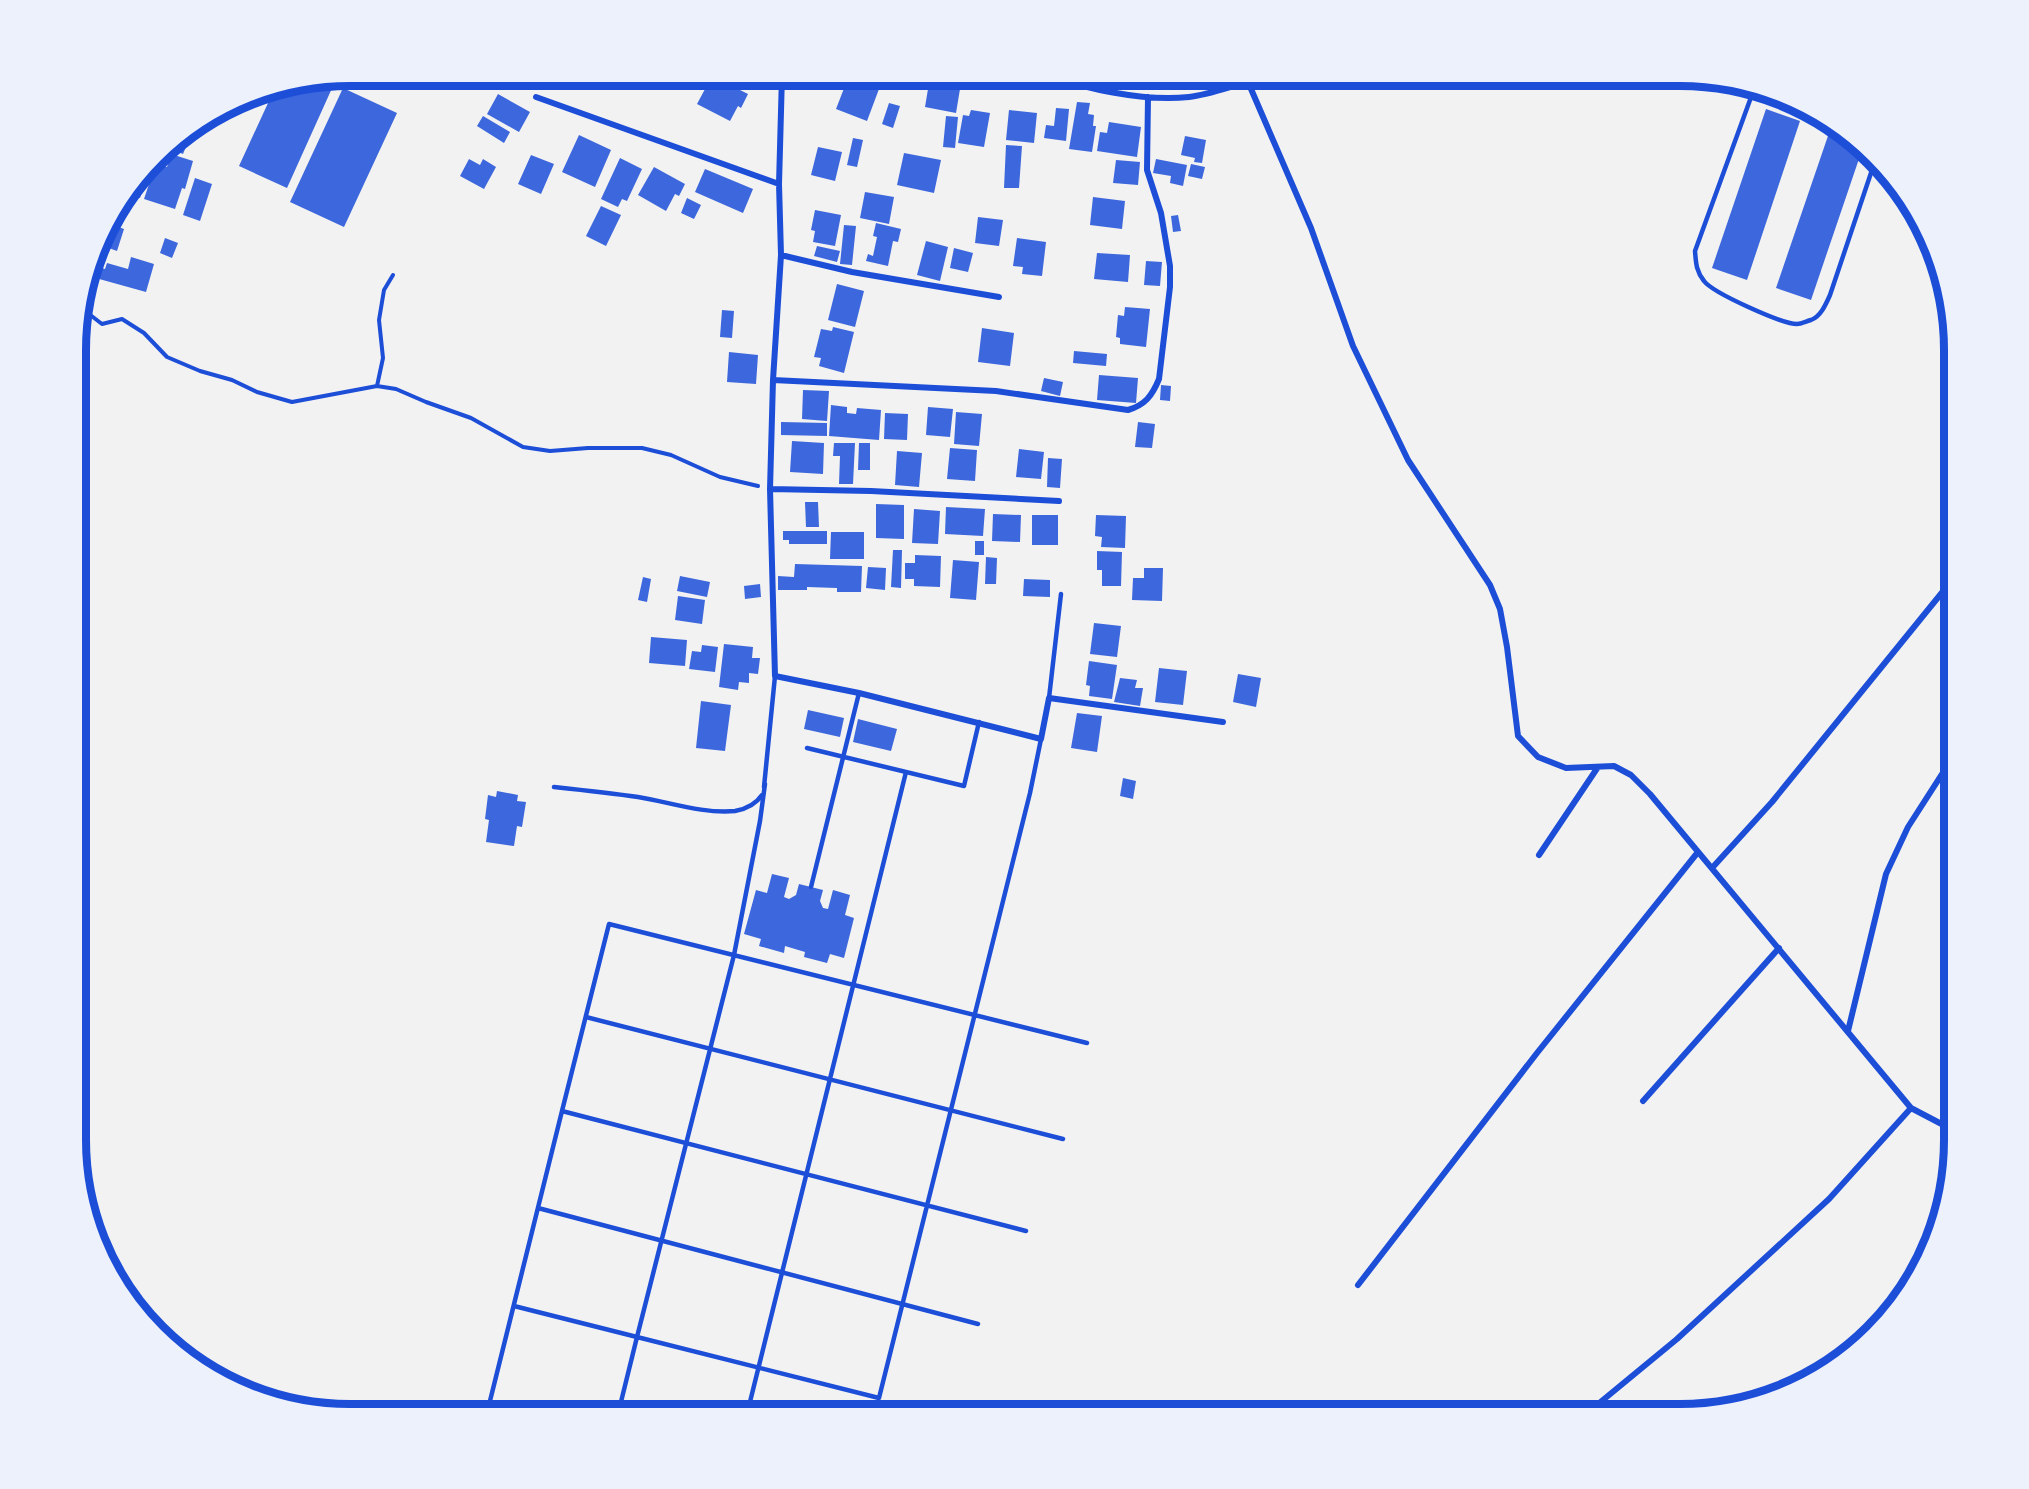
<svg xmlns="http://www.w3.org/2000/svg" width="2029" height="1489" font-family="'Work Sans',sans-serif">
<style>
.building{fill:#3d67dc}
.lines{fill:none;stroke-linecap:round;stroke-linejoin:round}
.path{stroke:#1d4ed8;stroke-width:4}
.service{stroke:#1d4ed8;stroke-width:4.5}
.minor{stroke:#1d4ed8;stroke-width:6}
.rim{fill:none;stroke:#1d4ed8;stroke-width:8}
</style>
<rect width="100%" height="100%" fill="#f2f2f2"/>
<path class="building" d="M577,75h13l-5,6z
M789,75h29l-4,11z
M1133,75h21l-5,14 -19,-6z
M712,76l36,18 -7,14 -3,-2 -8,15 -33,-17z
M930,77l31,6 -5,30 -31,-6z
M848,78l31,11 -12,32 -31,-12z
M321,81l12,5 -46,102 -48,-22 35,-76z
M343,88l54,25 -53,114 -54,-25z
M498,94l32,18 -11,20 -32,-18z
M1077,102l13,1 -2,11 6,1 -1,11h3l-4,26 -23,-3z
M889,103l11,3 -7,22 -11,-4z
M1056,108l13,1 -3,32 -22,-3 2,-13 8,1z
M1766,109l34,12 -53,159 -35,-12z
M971,110l19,3 -6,34 -26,-4 5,-28 6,1z
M1009,110l28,3 -3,30 -28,-3z
M483,116l27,16 -6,11 -27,-17z
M946,116l12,1 -3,31 -12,-1z
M1109,122l32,5 -4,30 -40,-6 3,-19 7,1z
M194,127l-11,27 -18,-7 3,-4z
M1840,128l7,4 15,18 -51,150 -35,-12 54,-158 9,2z
M579,135l32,15 -16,37 -33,-15z
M1185,136l21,4 -4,23 -8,-1 1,-4 -14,-3z
M853,138l10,2 -6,27 -10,-2z
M1006,145l16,1 -3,42h-15z
M818,147l24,5 -7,29 -24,-6z
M904,153l37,7 -7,33 -37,-8z
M171,154l22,7 -8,28 -3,-1 -7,21 -31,-10 12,-36 11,4z
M531,155l23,9 -13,30 -23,-10z
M620,158l22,11 -15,32 -5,-2 -4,8 -17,-8z
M469,159l11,6 3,-6 13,8 -12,22 -24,-13z
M1156,159l31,6 -4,21 -13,-3 1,-7 -18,-3z
M1116,160l24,2 -2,23 -25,-2z
M1191,164l14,3 -3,12 -14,-3z
M654,167l31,17 -6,12 -4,-2 -9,17 -28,-16z
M149,169l-9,29 -11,-3z
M705,169l48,20 -10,24 -48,-21z
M195,178l17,6 -12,37 -17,-6z
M865,192l29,5 -5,27 -29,-6z
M1093,197l32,4 -3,28 -32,-4z
M687,198l14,7 -7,14 -13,-6z
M601,206l20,9 -15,31 -20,-10z
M815,210l26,5 -6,31 -22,-4 2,-11 -4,-1z
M1178,215l3,16 -8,1 -2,-16z
M978,217l25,3 -4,26 -24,-3z
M876,223l25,6 -3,13 -5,-1 -5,25 -22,-5 2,-7 5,2 4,-19 -4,-1z
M113,225l11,4 -7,22 -11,-4z
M844,225l12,1 -4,39 -12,-1z
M165,238l13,5 -6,15 -12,-5z
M1017,238l29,4 -4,34 -20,-2 1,-7 -10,-1z
M926,241l22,6 -8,34 -23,-6z
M817,246l23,5 -3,11 -23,-6z
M954,248l19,5 -5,19 -18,-4z
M1097,253l33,2 -2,27 -34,-3z
M131,257l23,7 -8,28 -54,-15 3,-11 10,3 2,-6 21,6z
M1146,261l16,1 -2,24 -16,-1z
M837,284l27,7 -9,36 -27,-7z
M1125,307l25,2 -4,38 -26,-3v-6l-4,-1 2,-22 6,1z
M722,310l12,1 -2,27 -12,-1z
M833,327l21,5 -10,41 -25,-7 2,-8 -7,-1 7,-28 11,2z
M982,328l32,5 -4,33 -32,-4z
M1074,351l33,3 -1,12 -33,-3z
M729,352l29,3 -2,29 -29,-2z
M1099,375l39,3 -2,25 -39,-3z
M1044,378l19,4 -3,14 -19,-5z
M1161,385l10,1 -1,15 -10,-1z
M803,390l26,1 -2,30 -25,-2z
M831,405l16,2v6l9,1 1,-6 24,2 -2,30 -50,-4z
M928,407l25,2 -3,28 -24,-2z
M956,412l26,2 -3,32 -25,-2z
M885,413l23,1 -1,26 -23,-1z
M781,422l46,1v13l-46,-1z
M1138,422l17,2 -3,24 -17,-1z
M792,441l32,2 -1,31 -33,-2z
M834,443h21l-2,41h-14l1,-28h-7z
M859,443h11v27h-12z
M950,448l27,2 -2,31 -28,-2z
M1019,449l25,3 -3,27 -25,-2z
M897,451l25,2 -3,34 -24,-2z
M1048,458l14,1 -2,29 -13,-1z
M805,502h13l1,25h-13z
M876,504l28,1v34l-28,-1z
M946,507l39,2 -2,27 -38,-2z
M914,509l26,2 -2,33 -26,-1z
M993,514l28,1 -1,27 -28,-1z
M1032,515h26v30h-26z
M1096,515l30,1 -1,32 -24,-1 1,-10 -7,-1z
M783,531h44v13h-38v-4h-6z
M831,532h33v27h-34z
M975,541h9v14h-9z
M893,550h9l-1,38 -10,-1z
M1097,551l25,1 -1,34h-19v-16h-5z
M915,555l26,1 -1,31 -26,-1v-7h-9v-16h10z
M986,557l11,1 -1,26h-11z
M953,560l26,2 -3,38 -26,-2z
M795,564l67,2 -1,26h-24v-4l-30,-1v3h-29v-14l16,1z
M868,567l18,1 -1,22 -19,-2z
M1144,568h19l-1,33 -30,-1 1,-22h11z
M680,576l30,6 -3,15 -30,-6z
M643,577l8,2 -4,23 -9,-2z
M1024,579l26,1v17l-27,-1z
M760,584l1,13 -16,2 -1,-13z
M678,596l27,4 -3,24 -27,-4z
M1094,623l27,3 -4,31 -27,-3z
M651,637l36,3 -2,26 -36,-3z
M724,644l29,3 -1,11h8l-2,16 -9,-1v10l-10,-1 -1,8 -19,-3z
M702,645l16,2 -3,25 -26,-3 3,-18 9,1z
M1089,661l28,4 -5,34 -23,-3 1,-10 -4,-1z
M1159,668l28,3 -4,34 -28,-3z
M1238,674l23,4 -5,29 -23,-5z
M1120,678l17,2 -2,8h8l-3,18 -26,-4z
M701,701l30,4 -6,46 -29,-3z
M808,710l36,8 -4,19 -36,-8z
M1077,713l25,3 -5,36 -26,-4z
M858,719l39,10 -6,22 -38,-9z
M1123,778l13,3 -3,18 -13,-3z
M497,791l21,4 -1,6 9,1 -4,25 -5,-1 -3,20 -28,-4 3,-22 -4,-1 3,-24 8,2z
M772,874l17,4 -5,19 5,2 7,-4 3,-11 24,6 -3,11 3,7 5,1 5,-19 17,5 -5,20 9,3 -10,40 -14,-4 -3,9 -23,-6 1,-5 -20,-6 -1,7 -25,-7 2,-7 -17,-5 12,-44 11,3z"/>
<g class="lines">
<path class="path" d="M78,312l11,2 -7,-17
M89,314l13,10 20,-5 22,14 23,24 33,14 32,9 25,12 35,10 85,-16 6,-28 -4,-38 5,-30 9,-15
M377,386l19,3 30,13 45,16 52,29 27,4 38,-3h54l29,7 49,22 38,9"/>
<path class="service" d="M1754,89l-59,162c1,12 1,20 9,30 9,12 78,43 93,43 4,0 10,-3 14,-4 10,-4 15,-16 19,-25l44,-131
M1049,698l12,-104
M807,748l157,38 15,-64
M765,784l-5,37 -26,134 -97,382 242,61 151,-605 11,-54
M554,787c28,3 56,6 84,10 31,5 65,17 97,14 11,-2 21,-7 27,-16
M764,787l11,-111
M811,887l48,-194
M586,1017l477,122
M538,1208l440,116
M1026,1231l-464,-120 47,-187 478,119
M514,1306l123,31 -19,77
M488,1411l9,2
M487,1413l75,-302
M747,1414l159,-642"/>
<path class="minor" d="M782,75l-3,109 2,71 -8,125 -3,109 5,187 84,17 182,46 8,-41 174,24
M1042,75c46,13 98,27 147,22 19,-2 40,-10 59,-15l63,146 42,118 55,114 82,125 10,24 7,38 11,89 20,21 28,11 48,-2 17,9 19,19 261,314 42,22
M1083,87l4,-12
M536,97l243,87
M781,255l71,17 147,25
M773,380l223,11 132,19c17,-5 24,-14 31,-31l11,-92v-21l-9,-53 -14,-43 1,-73
M770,489l101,2 188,10
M1539,855l59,-88
M1712,868l60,-66 181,-223
M1848,1031l38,-157 22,-47 45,-70
M1643,1101l136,-153
M1358,1285l179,-232 161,-201
M1586,1414l91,-75 152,-140 82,-91"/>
</g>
<path d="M0 0H2029V1489H0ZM350 86H1680A264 264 0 0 1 1944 350V1140A264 264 0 0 1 1680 1404H350A264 264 0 0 1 86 1140V350A264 264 0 0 1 350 86Z" fill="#edf1fc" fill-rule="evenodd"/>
<path class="rim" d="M350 86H1680A264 264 0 0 1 1944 350V1140A264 264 0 0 1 1680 1404H350A264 264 0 0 1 86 1140V350A264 264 0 0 1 350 86Z"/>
</svg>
